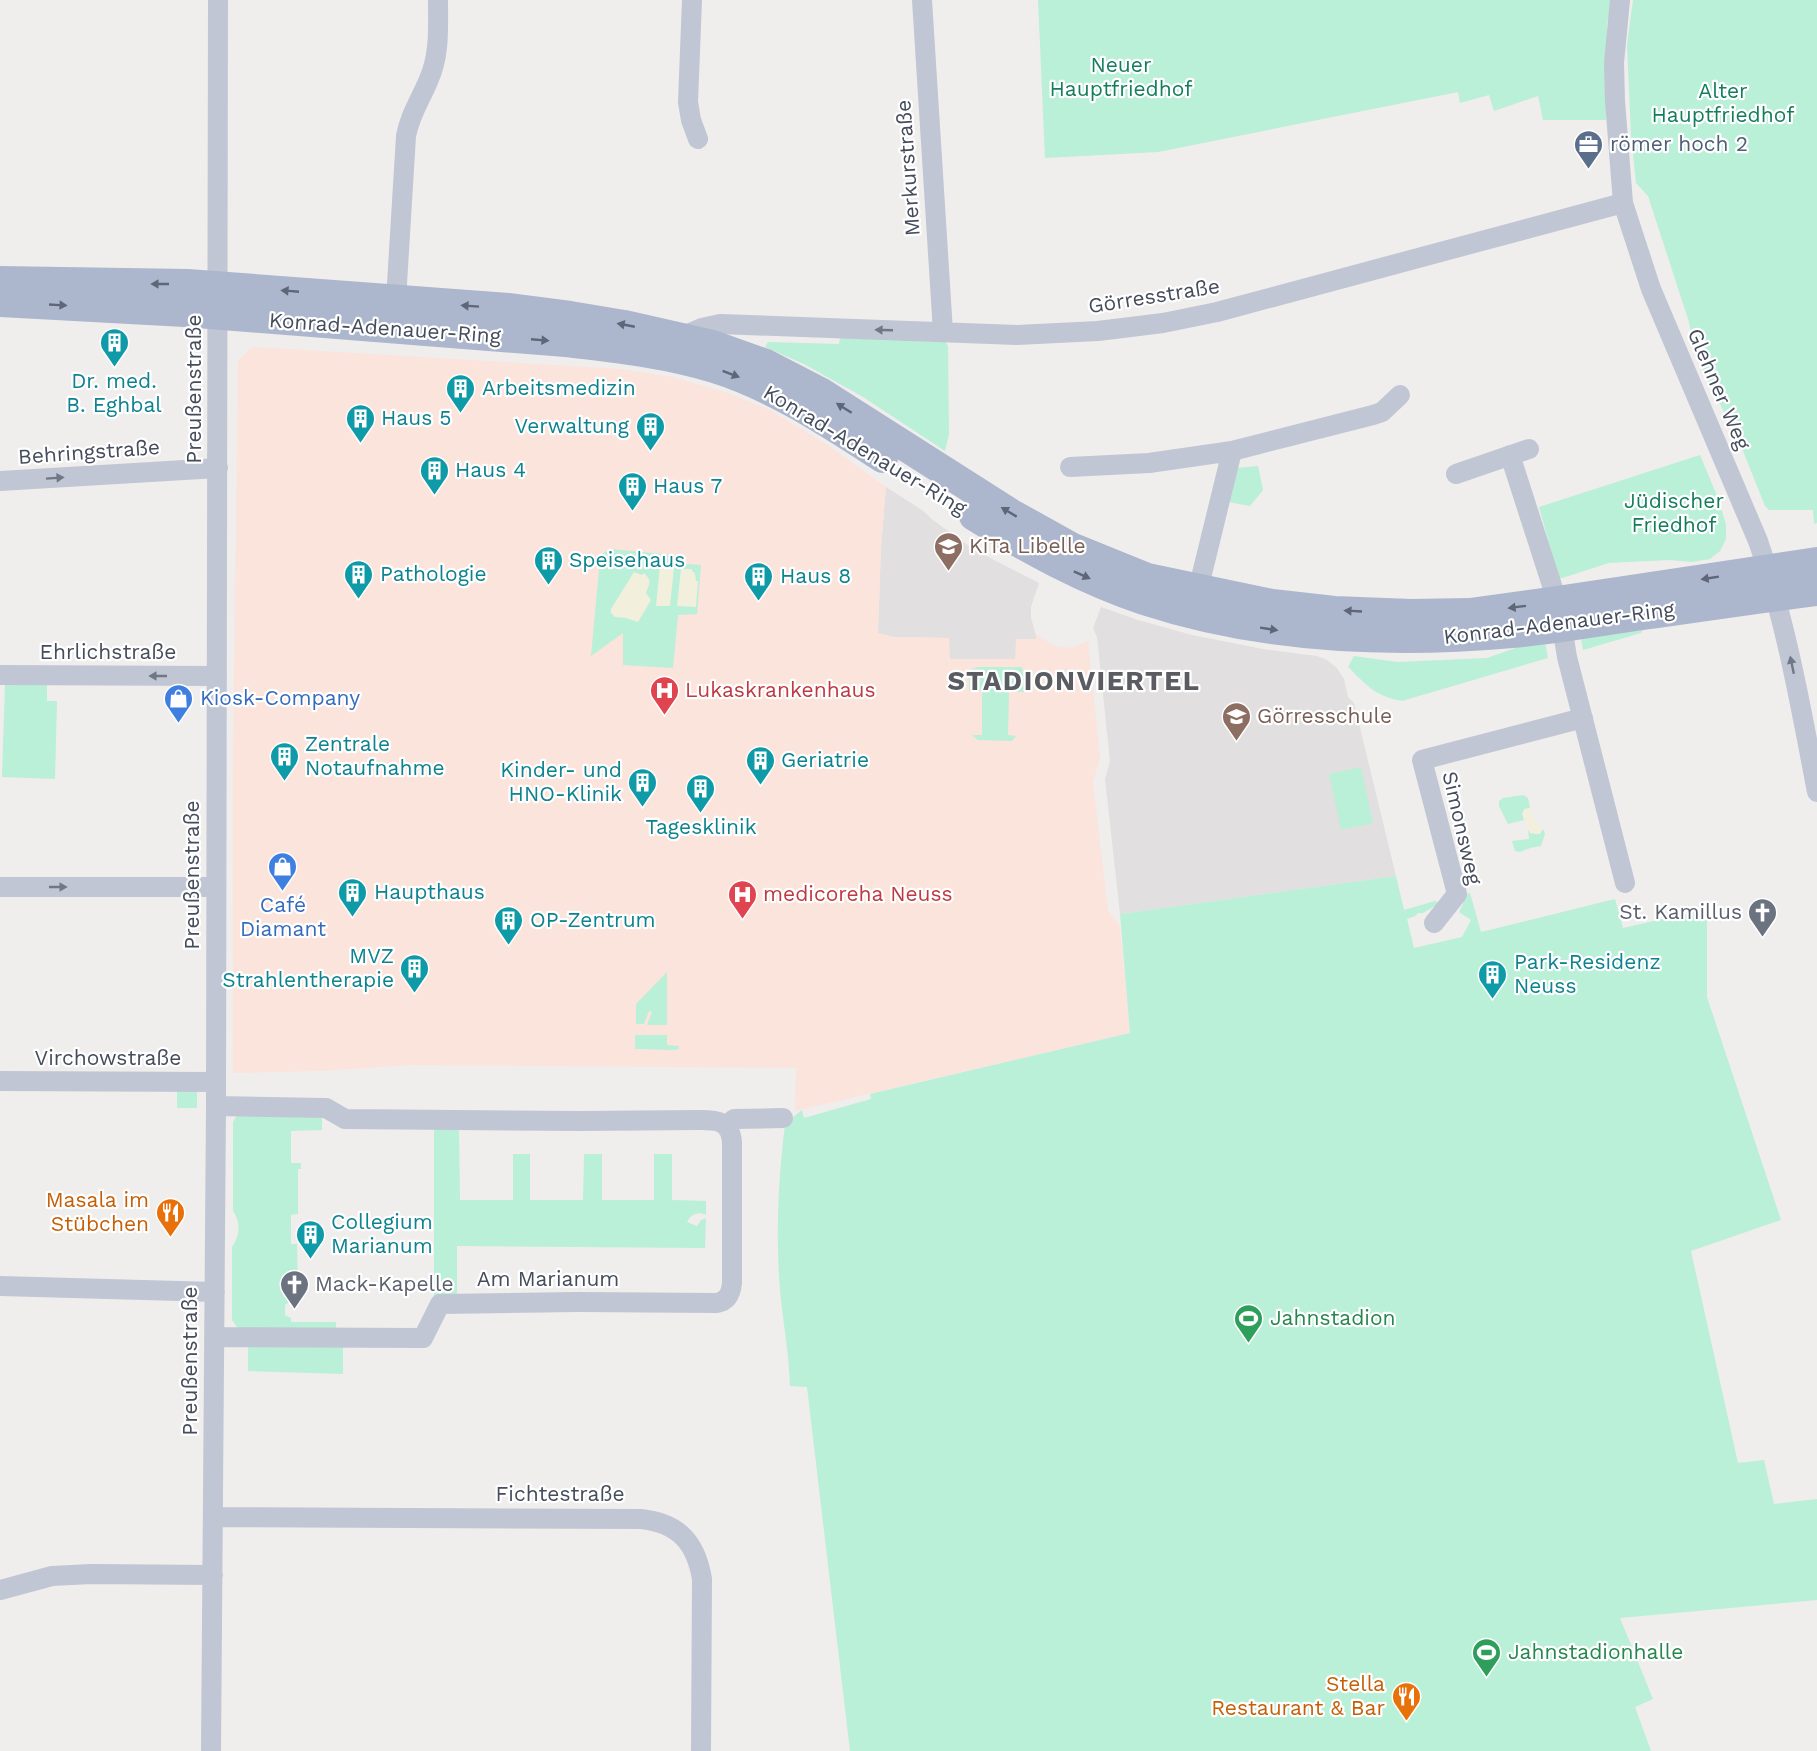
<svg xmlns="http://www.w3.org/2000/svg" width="1817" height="1751" font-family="'Work Sans',sans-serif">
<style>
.education{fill:#e1dfdf}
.medical{fill:#fbe4dc}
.green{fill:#baefd8}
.sand{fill:#f2efdd}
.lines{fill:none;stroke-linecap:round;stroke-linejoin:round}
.minor{stroke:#c0c6d3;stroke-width:20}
.primary{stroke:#acb6cd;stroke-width:30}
.oneway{fill:#5f6678}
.oneway2{fill:#707785}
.labels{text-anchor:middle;stroke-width:4.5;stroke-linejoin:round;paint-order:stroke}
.park-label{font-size:21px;fill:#157d5c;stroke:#fff}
.service-label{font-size:21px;fill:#4e5e75;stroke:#fff;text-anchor:start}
.street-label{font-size:21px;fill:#454c5b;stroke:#fff}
.culture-label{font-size:21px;fill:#0d838f;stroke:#fff;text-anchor:start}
.education-label{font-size:21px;fill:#785e54;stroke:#fff;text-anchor:start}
.health-label{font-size:21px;fill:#be3a42;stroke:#fff;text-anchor:start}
.shop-label{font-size:21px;fill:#366cbe;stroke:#fff;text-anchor:start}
.worship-label{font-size:21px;fill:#5b616d;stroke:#fff;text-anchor:end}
.food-label{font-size:21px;fill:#c56008;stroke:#fff;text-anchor:end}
.leisure-label{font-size:21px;fill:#27864d;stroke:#fff;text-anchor:start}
.district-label{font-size:27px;font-weight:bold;letter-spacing:1.5px;fill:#5a5c62;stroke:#fff}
</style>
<rect width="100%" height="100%" fill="#f0eded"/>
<path class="education" d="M886,487l36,23 11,10 36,26 25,14 45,23 -8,24v11l6,21 -21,20h-67v-21l-56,-1 -15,-4 3,-86z
M1101,607l37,13 54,15 71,14 54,7 10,4 10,8 7,11 4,18 6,6 42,173 -276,38 -15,-135 5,-18 -13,-124 -4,-9z"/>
<path class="medical" d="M253,347l368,22 51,8 53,15 43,17 58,35 60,43 -5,60 -3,86 15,4 56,1 1,21h65l1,-20h20v-5l18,12 17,2 17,-7 12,117 -7,24 15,129 12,15 10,107 -335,78 1,-43 -385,-3 -90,6 -88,2v-316l5,-397z"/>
<path class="green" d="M1038,0h574l-5,24 -1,96h-63l-5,-24 -44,15 -5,-16 -29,8 -2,-11 -300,60 -113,6z
M1633,0h184v523l-3,1 -1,-14h-44l-4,-4 -24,-60 -46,-92 -6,-32 -41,-126 -12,-13 -5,-48 -4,-90z
M841,334l103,5 4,7 1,88 -4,17 -82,-54 -59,-33 -39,-17 3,-5 71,2z
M1700,455l18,43 8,27v14l-6,12 -10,8 -18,3 -23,-2 -60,3 -50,16 -20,-72z
M1258,466l5,24 -13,16 -22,-4 8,-34z
M610,549l65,6v8l26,2 -4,49 -19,1 -5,53 -50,-3v-32l-32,23 9,-98 4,-6 5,-1z
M1643,630l-2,3 -58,17 -2,-12z
M1545,642l3,16 -146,43c-28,-5 -35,-16 -54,-34l6,-11 43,6 90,-4 40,-14z
M978,667h44l2,12v13h-15l-1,43 8,1 -4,5 -34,-1 -6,-5h10v-44h-13v-21z
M5,685h42v16h10l-2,78 -53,-2z
M1361,767l12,56 -32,7 -12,-56z
M1523,795l5,3 2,10 -6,2 -2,4 2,6 -16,4 -9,-18v-5l4,-3z
M1543,829l2,5 -4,12 -11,2 -10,4 -5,-1 -3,-10 17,-2 -1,-9 2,3 10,1z
M1396,876l8,34 31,-9 3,1v2l-15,9h-5l-3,3 -8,3 7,29 48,-11 9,-17 -12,-8 4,-8 1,-9 6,-2 11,39 134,-33 8,29 84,-19v88l74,223 -90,31 47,212 26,-3 10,44 43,-5v101l-197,18 33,81 -18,8 16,44h-801l-43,-364 -17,-1c-1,-37 -9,-73 -11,-110 -3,-51 0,-102 6,-152l17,-14 2,8 67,-19 -1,-5 260,-61 -10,-119z
M667,972v53h-20l5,-13 -3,-1 -5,13h-8v-20z
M635,1035h32v10l12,1v3l-4,1 -40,-1z
M177,1090h16l4,2v16h-20z
M241,1113h81v17l-31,1v32h10v6h-3v45l-7,1v29h6l1,43h-7v14l-6,4v10l6,3v4h45l-1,22 8,1v29l-95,-3v-28l-16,-23v-73c8,-11 9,-25 1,-36v-89l3,-5z
M434,1129l25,1 1,70h53v-46h17v46h53l1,-46h18v46h52v-46h18v46l34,1v14c-8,-4 -15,-1 -19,7l10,4 4,-6 5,-2 -1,30 -248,-2v50h-23z"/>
<path class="sand" d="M660,566l14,2 -4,38h-14z
M681,569h10l4,5 1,7h2l-2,26 -19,-1z
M634,572l8,3 2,-2c9,9 5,10 2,20l5,7 -13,22 -12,-4 -11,-1 -4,-4v-4z
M1530,808l4,12 9,9 -5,5 -8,-1 -3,-10 -4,-6 1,-8z"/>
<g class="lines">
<path class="minor" d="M692,0l-4,102 3,18 7,19
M922,0l21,332
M1620,0l-6,63 1,38 8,102 28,86 107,252c28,81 43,167 59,251
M396,300l10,-164c4,-22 15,-37 23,-57 11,-25 9,-52 9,-79
M681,337l21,-9 18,-4 297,11 81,-4 65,-8 54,-11 406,-109
M1510,455l47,146
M1070,467l79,-4 83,-12 141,-36 9,-3 18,-17
M1456,474l73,-25
M0,481l218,-13
M1198,590l34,-139
M1562,626l5,31 58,226
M0,675l217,1
M0,887h216
M1434,923l23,-29 -35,-134 161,-42
M0,1081l216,1
M726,1126l8,-7 49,-1
M0,1286l215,6
M214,1337l209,1 17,-34 137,-2 140,1c11,-2 14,-10 15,-20v-141c-2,-21 -14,-22 -32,-22l-119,1 -236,-2 -19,-11 -110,-2
M213,1517l428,2c38,4 55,24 61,60l-1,172
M0,1590l52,-14 39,-2 122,1
M211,1751l5,-645 2,-1106"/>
<path class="primary" d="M0,281l187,3 321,24 62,8 54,9 88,20 54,19 54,28 190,121 63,35 74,30 125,26 62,7 77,3 59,-1 87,-12 260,-39
M0,302l185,10 381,30c49,6 100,11 148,26 61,19 116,56 169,90
M974,516c54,33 110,64 170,84 119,39 244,44 368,33 46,-4 93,-13 139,-19 55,-8 111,-16 166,-23"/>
</g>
<defs><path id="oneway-solid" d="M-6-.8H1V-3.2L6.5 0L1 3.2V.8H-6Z" transform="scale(1.5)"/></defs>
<g class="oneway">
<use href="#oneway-solid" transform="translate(160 284) rotate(-180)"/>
<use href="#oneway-solid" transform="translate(290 291) rotate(-175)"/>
<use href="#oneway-solid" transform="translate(58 305) rotate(3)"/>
<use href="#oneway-solid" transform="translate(470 306) rotate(-176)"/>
<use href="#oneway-solid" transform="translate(626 325) rotate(-169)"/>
<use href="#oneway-solid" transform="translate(540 340) rotate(5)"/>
<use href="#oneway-solid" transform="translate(731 374) rotate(21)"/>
<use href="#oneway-solid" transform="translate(844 408) rotate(-148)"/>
<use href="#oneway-solid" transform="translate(1009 512) rotate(-149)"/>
<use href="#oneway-solid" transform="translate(1082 575) rotate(24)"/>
<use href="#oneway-solid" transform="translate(1710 578) rotate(171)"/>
<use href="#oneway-solid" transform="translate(1517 607) rotate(173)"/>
<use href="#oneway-solid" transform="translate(1353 611) rotate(-177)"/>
<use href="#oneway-solid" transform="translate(1269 629) rotate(9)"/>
</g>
<g class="oneway2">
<use href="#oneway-solid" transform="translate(884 330) rotate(-178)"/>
<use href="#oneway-solid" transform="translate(55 478) rotate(-4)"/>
<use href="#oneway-solid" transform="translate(1792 665) rotate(-102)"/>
<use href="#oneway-solid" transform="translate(158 676) rotate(-180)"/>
<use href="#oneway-solid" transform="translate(58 887)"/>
</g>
<defs>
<symbol id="office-pin" viewBox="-11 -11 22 30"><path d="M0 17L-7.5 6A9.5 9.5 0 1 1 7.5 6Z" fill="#5c6f8a" stroke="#fff"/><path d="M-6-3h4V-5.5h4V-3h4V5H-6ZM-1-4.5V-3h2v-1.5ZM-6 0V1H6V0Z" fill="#fff"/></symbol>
<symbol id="building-pin" viewBox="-11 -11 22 30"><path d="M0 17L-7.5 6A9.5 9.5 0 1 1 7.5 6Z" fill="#0f9aa8" stroke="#fff"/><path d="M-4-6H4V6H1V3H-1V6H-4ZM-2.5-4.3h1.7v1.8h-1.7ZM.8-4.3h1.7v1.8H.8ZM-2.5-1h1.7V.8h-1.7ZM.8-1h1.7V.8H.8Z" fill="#fff"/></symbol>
<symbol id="school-pin" viewBox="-11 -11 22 30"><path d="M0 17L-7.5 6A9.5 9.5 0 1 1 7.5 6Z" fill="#8d6e63" stroke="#fff"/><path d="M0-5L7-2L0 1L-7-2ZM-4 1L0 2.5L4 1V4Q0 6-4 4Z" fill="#fff"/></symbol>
<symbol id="hospital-pin" viewBox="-11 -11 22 30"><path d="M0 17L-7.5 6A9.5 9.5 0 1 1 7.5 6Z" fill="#e0444e" stroke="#fff"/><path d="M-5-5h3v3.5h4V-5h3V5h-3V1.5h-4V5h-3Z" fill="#fff"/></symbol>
<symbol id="shop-pin" viewBox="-11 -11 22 30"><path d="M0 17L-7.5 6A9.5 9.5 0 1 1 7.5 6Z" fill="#3f7fe0" stroke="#fff"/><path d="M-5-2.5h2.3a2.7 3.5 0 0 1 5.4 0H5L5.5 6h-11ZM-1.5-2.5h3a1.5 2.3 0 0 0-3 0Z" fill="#fff"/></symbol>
<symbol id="church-pin" viewBox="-11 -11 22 30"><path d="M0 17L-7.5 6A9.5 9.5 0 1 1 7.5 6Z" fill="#6b7280" stroke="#fff"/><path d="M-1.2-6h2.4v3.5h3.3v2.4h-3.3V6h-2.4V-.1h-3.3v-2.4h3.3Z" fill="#fff"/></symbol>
<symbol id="restaurant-pin" viewBox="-11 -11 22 30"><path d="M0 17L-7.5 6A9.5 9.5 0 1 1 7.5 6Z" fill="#e8710a" stroke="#fff"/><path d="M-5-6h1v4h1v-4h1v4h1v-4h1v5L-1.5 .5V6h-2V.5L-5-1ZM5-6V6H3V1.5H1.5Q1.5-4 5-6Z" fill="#fff"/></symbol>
<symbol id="stadium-pin" viewBox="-11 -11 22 30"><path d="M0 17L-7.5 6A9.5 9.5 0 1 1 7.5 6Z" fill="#2e9e5b" stroke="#fff"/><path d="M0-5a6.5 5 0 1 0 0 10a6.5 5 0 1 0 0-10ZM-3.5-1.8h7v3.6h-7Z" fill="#fff"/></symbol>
</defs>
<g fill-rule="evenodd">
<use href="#office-pin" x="1572" y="128" width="33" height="45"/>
<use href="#building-pin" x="98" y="326" width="33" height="45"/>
<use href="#building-pin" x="444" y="372" width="33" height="45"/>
<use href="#building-pin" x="344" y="402" width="33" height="45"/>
<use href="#building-pin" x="634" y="410" width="33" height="45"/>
<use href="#building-pin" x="418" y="454" width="33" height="45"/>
<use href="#building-pin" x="616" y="470" width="33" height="45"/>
<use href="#school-pin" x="932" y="530" width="33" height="45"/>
<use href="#building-pin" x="532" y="544" width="33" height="45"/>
<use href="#building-pin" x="342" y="558" width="33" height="45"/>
<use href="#building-pin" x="742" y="560" width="33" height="45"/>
<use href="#hospital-pin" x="648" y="674" width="33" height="45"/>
<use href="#shop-pin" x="162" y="682" width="33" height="45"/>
<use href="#school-pin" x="1220" y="700" width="33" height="45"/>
<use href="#building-pin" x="268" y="740" width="33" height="45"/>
<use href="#building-pin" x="744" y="744" width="33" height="45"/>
<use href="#building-pin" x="626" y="766" width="33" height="45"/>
<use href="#building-pin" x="684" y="772" width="33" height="45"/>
<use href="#shop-pin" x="266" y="850" width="33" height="45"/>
<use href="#building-pin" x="336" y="876" width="33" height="45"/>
<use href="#hospital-pin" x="726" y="878" width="33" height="45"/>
<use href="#church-pin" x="1746" y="896" width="33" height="45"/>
<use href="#building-pin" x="492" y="904" width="33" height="45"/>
<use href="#building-pin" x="398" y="952" width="33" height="45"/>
<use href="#building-pin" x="1476" y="958" width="33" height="45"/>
<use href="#restaurant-pin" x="154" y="1196" width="33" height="45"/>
<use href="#building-pin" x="294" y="1218" width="33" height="45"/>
<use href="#church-pin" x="278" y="1268" width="33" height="45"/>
<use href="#stadium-pin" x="1232" y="1302" width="33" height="45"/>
<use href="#stadium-pin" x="1470" y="1636" width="33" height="45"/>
<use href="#restaurant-pin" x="1390" y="1680" width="33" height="45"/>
</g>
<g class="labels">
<g class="park-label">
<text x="1121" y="72">Neuer<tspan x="1121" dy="24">Hauptfriedhof</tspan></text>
<text x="1723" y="98">Alter<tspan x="1723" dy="24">Hauptfriedhof</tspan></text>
<text x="1674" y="508">Jüdischer<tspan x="1674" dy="24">Friedhof</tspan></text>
</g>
<g class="service-label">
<text x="1610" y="151">römer hoch 2</text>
</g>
<g class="street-label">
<text transform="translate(908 168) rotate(-94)" y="7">Merkurstraße</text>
<text transform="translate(1154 296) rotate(-9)" y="7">Görresstraße</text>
<text transform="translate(385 328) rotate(4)" y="7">Konrad-Adenauer-Ring</text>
<text transform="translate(194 389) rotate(-90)" y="7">Preußenstraße</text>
<text transform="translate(1719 389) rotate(67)" y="7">Glehner Weg</text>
<text transform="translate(865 450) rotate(31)" y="7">Konrad-Adenauer-Ring</text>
<text transform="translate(89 452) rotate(-4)" y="7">Behringstraße</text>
<text transform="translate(1559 623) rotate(-7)" y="7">Konrad-Adenauer-Ring</text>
<text x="108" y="659">Ehrlichstraße</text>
<text transform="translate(1462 828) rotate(77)" y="7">Simonsweg</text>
<text transform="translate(192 875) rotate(-90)" y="7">Preußenstraße</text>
<text x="108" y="1065">Virchowstraße</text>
<text x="548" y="1286">Am Marianum</text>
<text transform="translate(190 1361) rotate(-90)" y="7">Preußenstraße</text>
<text x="560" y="1501">Fichtestraße</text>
</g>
<g class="culture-label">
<text x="114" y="388" text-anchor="middle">Dr. med.<tspan x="114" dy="24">B. Eghbal</tspan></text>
<text x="482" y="395">Arbeitsmedizin</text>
<text x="381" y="425">Haus 5</text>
<text x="629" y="433" text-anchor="end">Verwaltung</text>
<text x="455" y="477">Haus 4</text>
<text x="653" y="493">Haus 7</text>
<text x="569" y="567">Speisehaus</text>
<text x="380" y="581">Pathologie</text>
<text x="780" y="583">Haus 8</text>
<text x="305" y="751">Zentrale<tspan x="305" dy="24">Notaufnahme</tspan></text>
<text x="781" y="767">Geriatrie</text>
<text x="622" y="777" text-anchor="end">Kinder- und<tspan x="622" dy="24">HNO-Klinik</tspan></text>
<text x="701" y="834" text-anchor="middle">Tagesklinik</text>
<text x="374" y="899">Haupthaus</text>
<text x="530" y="927">OP-Zentrum</text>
<text x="394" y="963" text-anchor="end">MVZ<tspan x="394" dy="24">Strahlentherapie</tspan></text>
<text x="1514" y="969">Park-Residenz<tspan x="1514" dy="24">Neuss</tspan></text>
<text x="331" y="1229">Collegium<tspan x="331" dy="24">Marianum</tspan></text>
</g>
<g class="education-label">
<text x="969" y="553">KiTa Libelle</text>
<text x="1257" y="723">Görresschule</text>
</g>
<g class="health-label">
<text x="685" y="697">Lukaskrankenhaus</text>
<text x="763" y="901">medicoreha Neuss</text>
</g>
<g class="shop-label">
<text x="200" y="705">Kiosk-Company</text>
<text x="283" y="912" text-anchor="middle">Café<tspan x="283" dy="24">Diamant</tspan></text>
</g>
<g class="worship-label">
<text x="1742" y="919">St. Kamillus</text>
<text x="315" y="1291" text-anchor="start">Mack-Kapelle</text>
</g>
<g class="food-label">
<text x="149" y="1207">Masala im<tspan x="149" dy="24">Stübchen</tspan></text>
<text x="1385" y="1691">Stella<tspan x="1385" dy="24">Restaurant &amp; Bar</tspan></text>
</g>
<g class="leisure-label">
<text x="1270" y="1325">Jahnstadion</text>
<text x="1508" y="1659">Jahnstadionhalle</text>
</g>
<g class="district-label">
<text x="1074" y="690">STADIONVIERTEL</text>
</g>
</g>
</svg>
